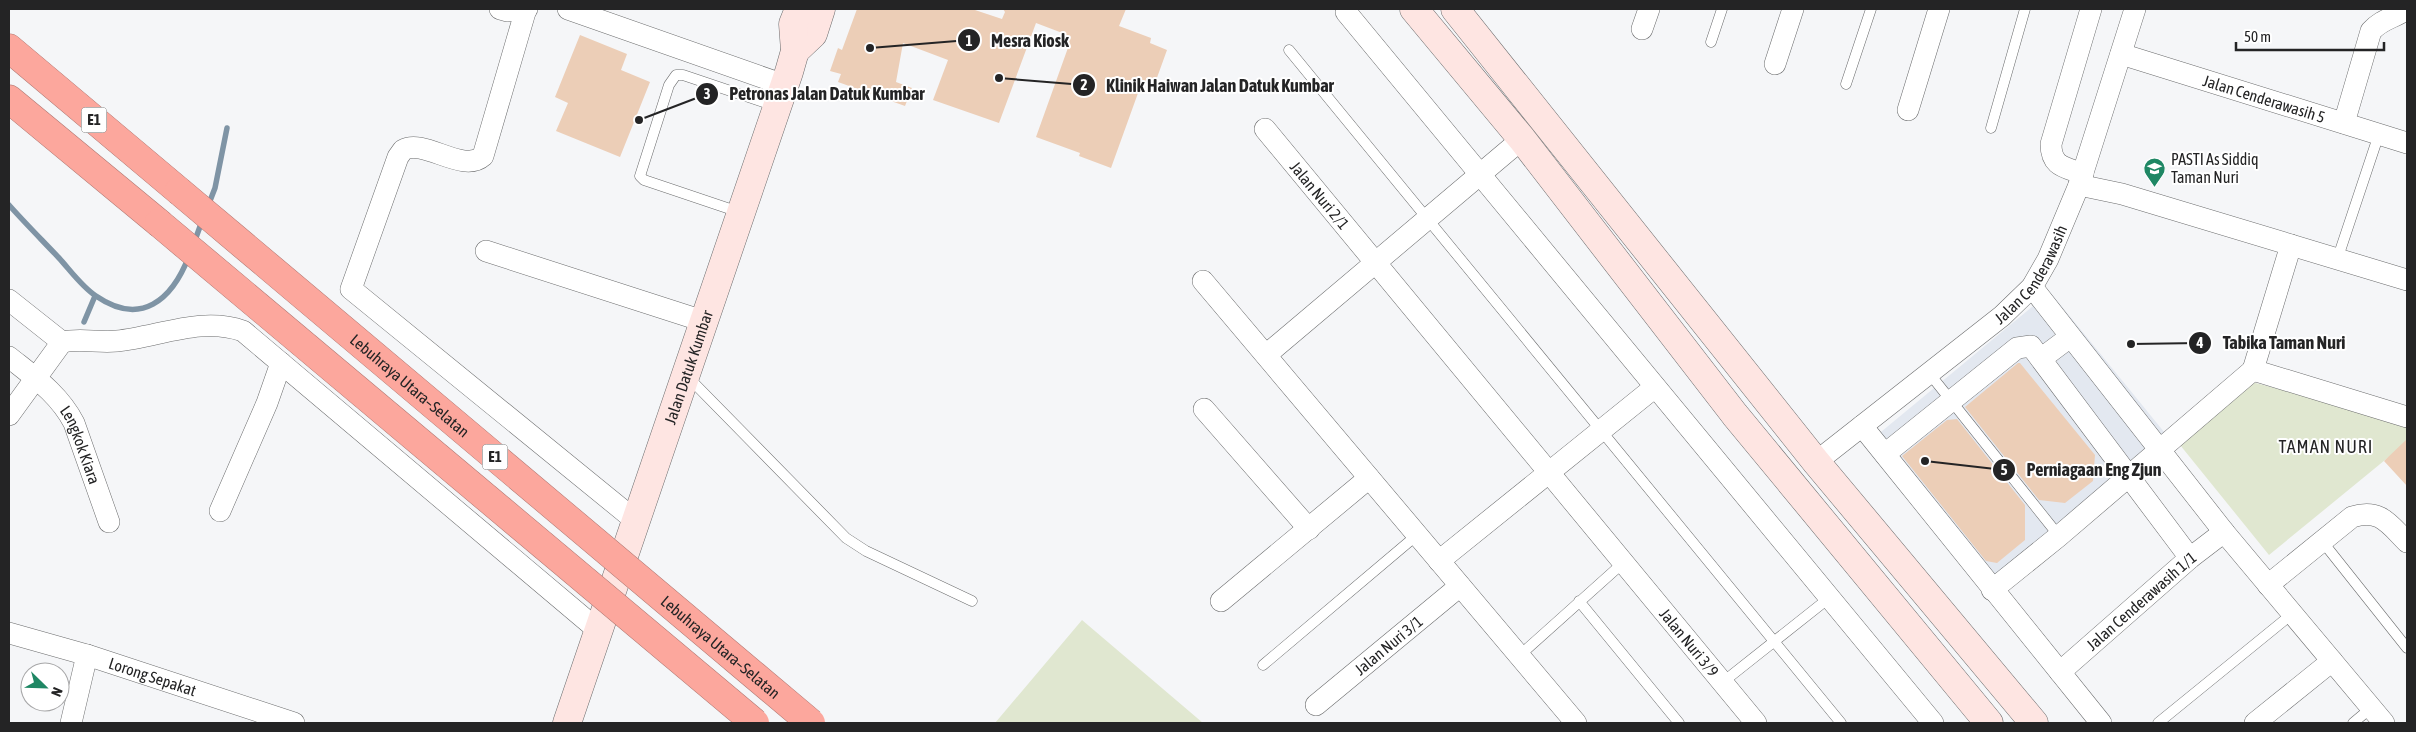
<svg xmlns="http://www.w3.org/2000/svg" width="2416" height="732" font-family="'Asap Condensed',sans-serif">
<style>
.built{fill:#e3e8f0}
.green{fill:#e0e7d0}
.lines{fill:none;stroke-linecap:round;stroke-linejoin:round}
.stream{stroke:#7f94a5;stroke-width:5.5}
.building{fill:#ecceb7}
.service-casing{stroke:#6b6c6d;stroke-width:11}
.minor-casing{stroke:#6b6c6d;stroke-width:22}
.secondary-casing{stroke:#6b6c6d;stroke-width:29}
.motorway-casing{stroke:#b07973;stroke-width:29}
.service{stroke:#fff;stroke-width:10}
.minor{stroke:#fff;stroke-width:21}
.secondary{stroke:#fee5e2;stroke-width:28}
.motorway{stroke:#fca79d;stroke-width:28}
.motorway-bridge-casing{stroke:#b07973;stroke-width:29;stroke-linecap:butt}
.motorway-bridge{stroke:#fca79d;stroke-width:28}
.labels{text-anchor:middle;stroke-width:4;stroke-linejoin:round;paint-order:stroke}
.shield{fill:#fff;stroke:#666;stroke-width:1}
.shield-label{font-size:15px;font-weight:bold;fill:#242425}
.street-label{font-size:16px;fill:#242425;stroke:#fff}
.poi-label{font-size:16px;fill:#242425;stroke:#fff;text-anchor:start}
.neighbourhood-label{font-size:18px;letter-spacing:1px;fill:#242425;stroke:#fff}
.leader{fill:none;stroke:#242425;stroke-width:2}
.callout-dot{fill:#242425;stroke:#fff;stroke-width:2}
.mark-label{font-size:15px;text-anchor:middle;font-weight:bold;fill:#fff}
.callout-label{font-size:18px;text-anchor:middle;font-weight:bold;fill:#242425;stroke:#fff;stroke-width:4;stroke-linejoin:round;paint-order:stroke}
</style>
<rect width="100%" height="100%" fill="#f5f6f8"/>
<path class="built" d="M2050,292l119,146 -186,154 -119,-146z"/>
<path class="green" d="M2248,381l159,42v19l-138,113 -93,-115z
M1082,620l121,103h-208z"/>
<g class="lines">
<path class="stream" d="M9,205c16,18 33,35 50,53 11,12 23,29 37,38 45,31 76,4 93,-40
M208,206l7,-18 12,-60
M194,243l8,-22
M84,322l11,-26"/>
</g>
<path class="building" d="M857,9h115l30,10 3,-7 -2,-3h123l-7,17 32,12 -1,5 17,7 -13,36 -12,-4 -31,86 -32,-12 1,-3 -44,-16 33,-92 -7,-3 3,-8 -29,-11 -37,100 -66,-23 15,-40 -45,-17 -7,39 16,6 -7,18 -67,-24 3,-8 -11,-3 8,-23 4,2z
M580,35l47,19 -6,16 29,12 -30,75 -64,-26 12,-28 -13,-6z
M2018,363h2l75,92 -2,26 -28,22 -26,-3 -74,-93z
M1957,419l68,86v35l-28,23 -11,-2 -84,-105 45,-36z
M2407,439v47l-23,-25z"/>
<g class="lines">
<defs>
<path id="service" d="M1711,42l11,-33
M1289,50l552,673
M1846,84l25,-75
M1991,128l34,-119
M739,212l-95,-32 -4,-4 29,-91 7,-10h7l92,31
M2337,260l42,-126
M1929,373l130,163
M688,377l158,161 20,13 106,50
M2322,541l85,107
M1579,601l100,122
M1519,656l105,-94
M1263,665l154,-130
M1723,682l106,-84
M2158,723l134,-109
M2353,723l18,-15"/>
<g id="minor">
<path d="M500,9l7,2 20,-2"/>
<path d="M526,9l-43,147c-20,18 -59,-18 -80,-6l-5,7 -47,132 285,232"/>
<path d="M568,9l216,76"/>
<path d="M1346,12l587,711"/>
<path d="M1642,29l7,-20"/>
<path id="s1" d="M2121,54l286,89"/>
<path d="M1775,64l18,-55"/>
<path d="M1908,110l31,-101"/>
<path d="M2344,123l27,-92c12,-13 22,-12 36,-22"/>
<path id="s2" d="M1265,129l491,594"/>
<path d="M2083,174c-18,-7 -32,-7 -32,-30l40,-135"/>
<path d="M2079,185l43,9 285,86"/>
<path d="M486,251l217,70"/>
<path d="M1203,281l373,442"/>
<path d="M2032,287l192,245 160,191"/>
<path d="M9,300l53,42"/>
<path d="M62,342c19,-4 36,1 55,-1 41,-4 85,-25 126,-10l356,300"/>
<path d="M1266,355l256,-216"/>
<path id="s3" d="M9,357c25,20 50,37 65,66l35,99"/>
<path d="M2042,358l28,-21"/>
<path d="M2253,370l154,47"/>
<path d="M2253,370l38,-125"/>
<path d="M1204,409l105,120"/>
<path d="M9,415l53,-73"/>
<path d="M1862,426l239,297"/>
<path d="M1885,454l132,-106 14,-2 159,212"/>
<path id="s4" d="M1816,462l186,-146 30,-29 16,-28 31,-74 56,-176"/>
<path d="M220,511l47,-108 14,-40"/>
<path d="M1439,561l216,-174"/>
<path d="M2268,585l84,-68c28,-9 37,7 55,25"/>
<path d="M1992,590l67,-54 194,-166"/>
<path d="M1221,601l148,-123"/>
<path id="s5" d="M9,633l78,22 207,68"/>
<path id="s6" d="M2060,672l130,-114 34,-26"/>
<path id="s7" d="M1316,705l144,-119"/>
<path d="M71,723l16,-68"/>
<path d="M2255,723l77,-62"/>
</g>
<g id="secondary">
<path d="M1414,9l108,130 213,276 254,308"/>
<path d="M1455,9l361,453 218,261"/>
<path d="M795,51l18,-17 8,-25"/>
<path id="s8" d="M567,723l222,-651 6,-21 -2,-27 6,-15"/>
</g>
<path id="motorway" d="M9,48l170,143
M9,99l150,124"/>
</defs>
<use href="#service" class="service-casing"/>
<use href="#minor" class="minor-casing"/>
<use href="#secondary" class="secondary-casing"/>
<use href="#motorway" class="motorway-casing"/>
<use href="#service" class="service"/>
<use href="#minor" class="minor"/>
<use href="#secondary" class="secondary"/>
<use href="#motorway" class="motorway"/>
<defs>
<g id="motorway-bridge">
<path id="s9" d="M179,191l632,532"/>
<path d="M159,223l596,500"/>
</g>
</defs>
<use href="#motorway-bridge" class="motorway-bridge-casing"/>
<use href="#motorway-bridge" class="motorway-bridge"/>
</g>
<defs>
<symbol id="school-pin" viewBox="-11 -11 22 30"><path d="M0 17L-7.5 6A9.5 9.5 0 1 1 7.5 6Z" fill="#1f8764" stroke="#fff"/><path d="M0-5L7-2L0 1L-7-2ZM-4 1L0 2.5L4 1V4Q0 6-4 4Z" fill="#fff"/></symbol>
</defs>
<g fill-rule="evenodd">
<use href="#school-pin" x="2142" y="156" width="25" height="34"/>
</g>
<g class="labels">
<g class="shield">
<rect x="81.5" y="107.5" width="25" height="25" rx="4"/>
<rect x="482.5" y="444.5" width="25" height="25" rx="4"/>
</g>
<g class="shield-label">
<text x="94" y="125">E1</text>
<text x="495" y="462">E1</text>
</g>
<g class="street-label">
<text dy="6" stroke="none"><textPath href="#s1" startOffset="150">Jalan Cenderawasih 5</textPath></text>
<text dy="6" stroke="none"><textPath href="#s2" startOffset="86">Jalan Nuri 2/1</textPath></text>
<text dy="6" stroke="none"><textPath href="#s4" startOffset="288">Jalan Cenderawasih</textPath></text>
<text dy="6" stroke="none"><textPath href="#s8" startOffset="376">Jalan Datuk Kumbar</textPath></text>
<text dy="6" stroke="none"><textPath href="#s9" startOffset="302">Lebuhraya Utara–Selatan</textPath></text>
<text dy="6" stroke="none"><textPath href="#s3" startOffset="116">Lengkok Kiara</textPath></text>
<text dy="6" stroke="none"><textPath href="#s6" startOffset="108">Jalan Cenderawasih 1/1</textPath></text>
<text dy="6" stroke="none"><textPath href="#s2" startOffset="666">Jalan Nuri 3/9</textPath></text>
<text dy="6" stroke="none"><textPath href="#s7" startOffset="94">Jalan Nuri 3/1</textPath></text>
<text dy="6" stroke="none"><textPath href="#s9" startOffset="708">Lebuhraya Utara–Selatan</textPath></text>
<text dy="6" stroke="none"><textPath href="#s5" startOffset="150">Lorong Sepakat</textPath></text>
</g>
<g class="poi-label">
<text x="2171" y="165">PASTI As Siddiq<tspan x="2171" dy="18">Taman Nuri</tspan></text>
</g>
<g class="neighbourhood-label">
<text x="2326" y="453">TAMAN NURI</text>
</g>
</g>
<path class="leader" d="M870 48L969 40M999 78L1084 85M639 120L707 94M2131 344L2200 343M1925 461L2004 470"/>
<g class="callout-dot">
<circle cx="870" cy="48" r="5"/>
<circle cx="999" cy="78" r="5"/>
<circle cx="639" cy="120" r="5"/>
<circle cx="2131" cy="344" r="5"/>
<circle cx="1925" cy="461" r="5"/>
<circle cx="969" cy="40" r="12"/>
<circle cx="1084" cy="85" r="12"/>
<circle cx="707" cy="94" r="12"/>
<circle cx="2200" cy="343" r="12"/>
<circle cx="2004" cy="470" r="12"/>
</g>
<g class="mark-label">
<text x="969" y="46">1</text>
<text x="1084" y="90">2</text>
<text x="707" y="99">3</text>
<text x="2200" y="348">4</text>
<text x="2004" y="475">5</text>
</g>
<g class="callout-label">
<text x="1030" y="47">Mesra Kiosk</text>
<text x="1220" y="92">Klinik Haiwan Jalan Datuk Kumbar</text>
<text x="827" y="100">Petronas Jalan Datuk Kumbar</text>
<text x="2284" y="349">Tabika Taman Nuri</text>
<text x="2094" y="476">Perniagaan Eng Zjun</text>
</g>
<rect width="2416" height="732" fill="none" stroke="#242425" stroke-width="20"/>
<g transform="translate(45 687) rotate(113)"><circle r="24" fill="#ffffff" stroke="#a7a7a8"/>
<path d="M0-4L9 19L0 12L-9 19Z" fill="#1f8764"/>
<text y="-8" font-size="14" font-weight="bold" text-anchor="middle" fill="#242425">N</text>
</g>
<path d="M2236 42v8h148v-8" fill="none" stroke="#242425" stroke-width="2.5"/>
<text x="2244" y="42" font-size="15" fill="#242425" stroke="#ffffff" stroke-width="4" paint-order="stroke">50 m</text>
</svg>
